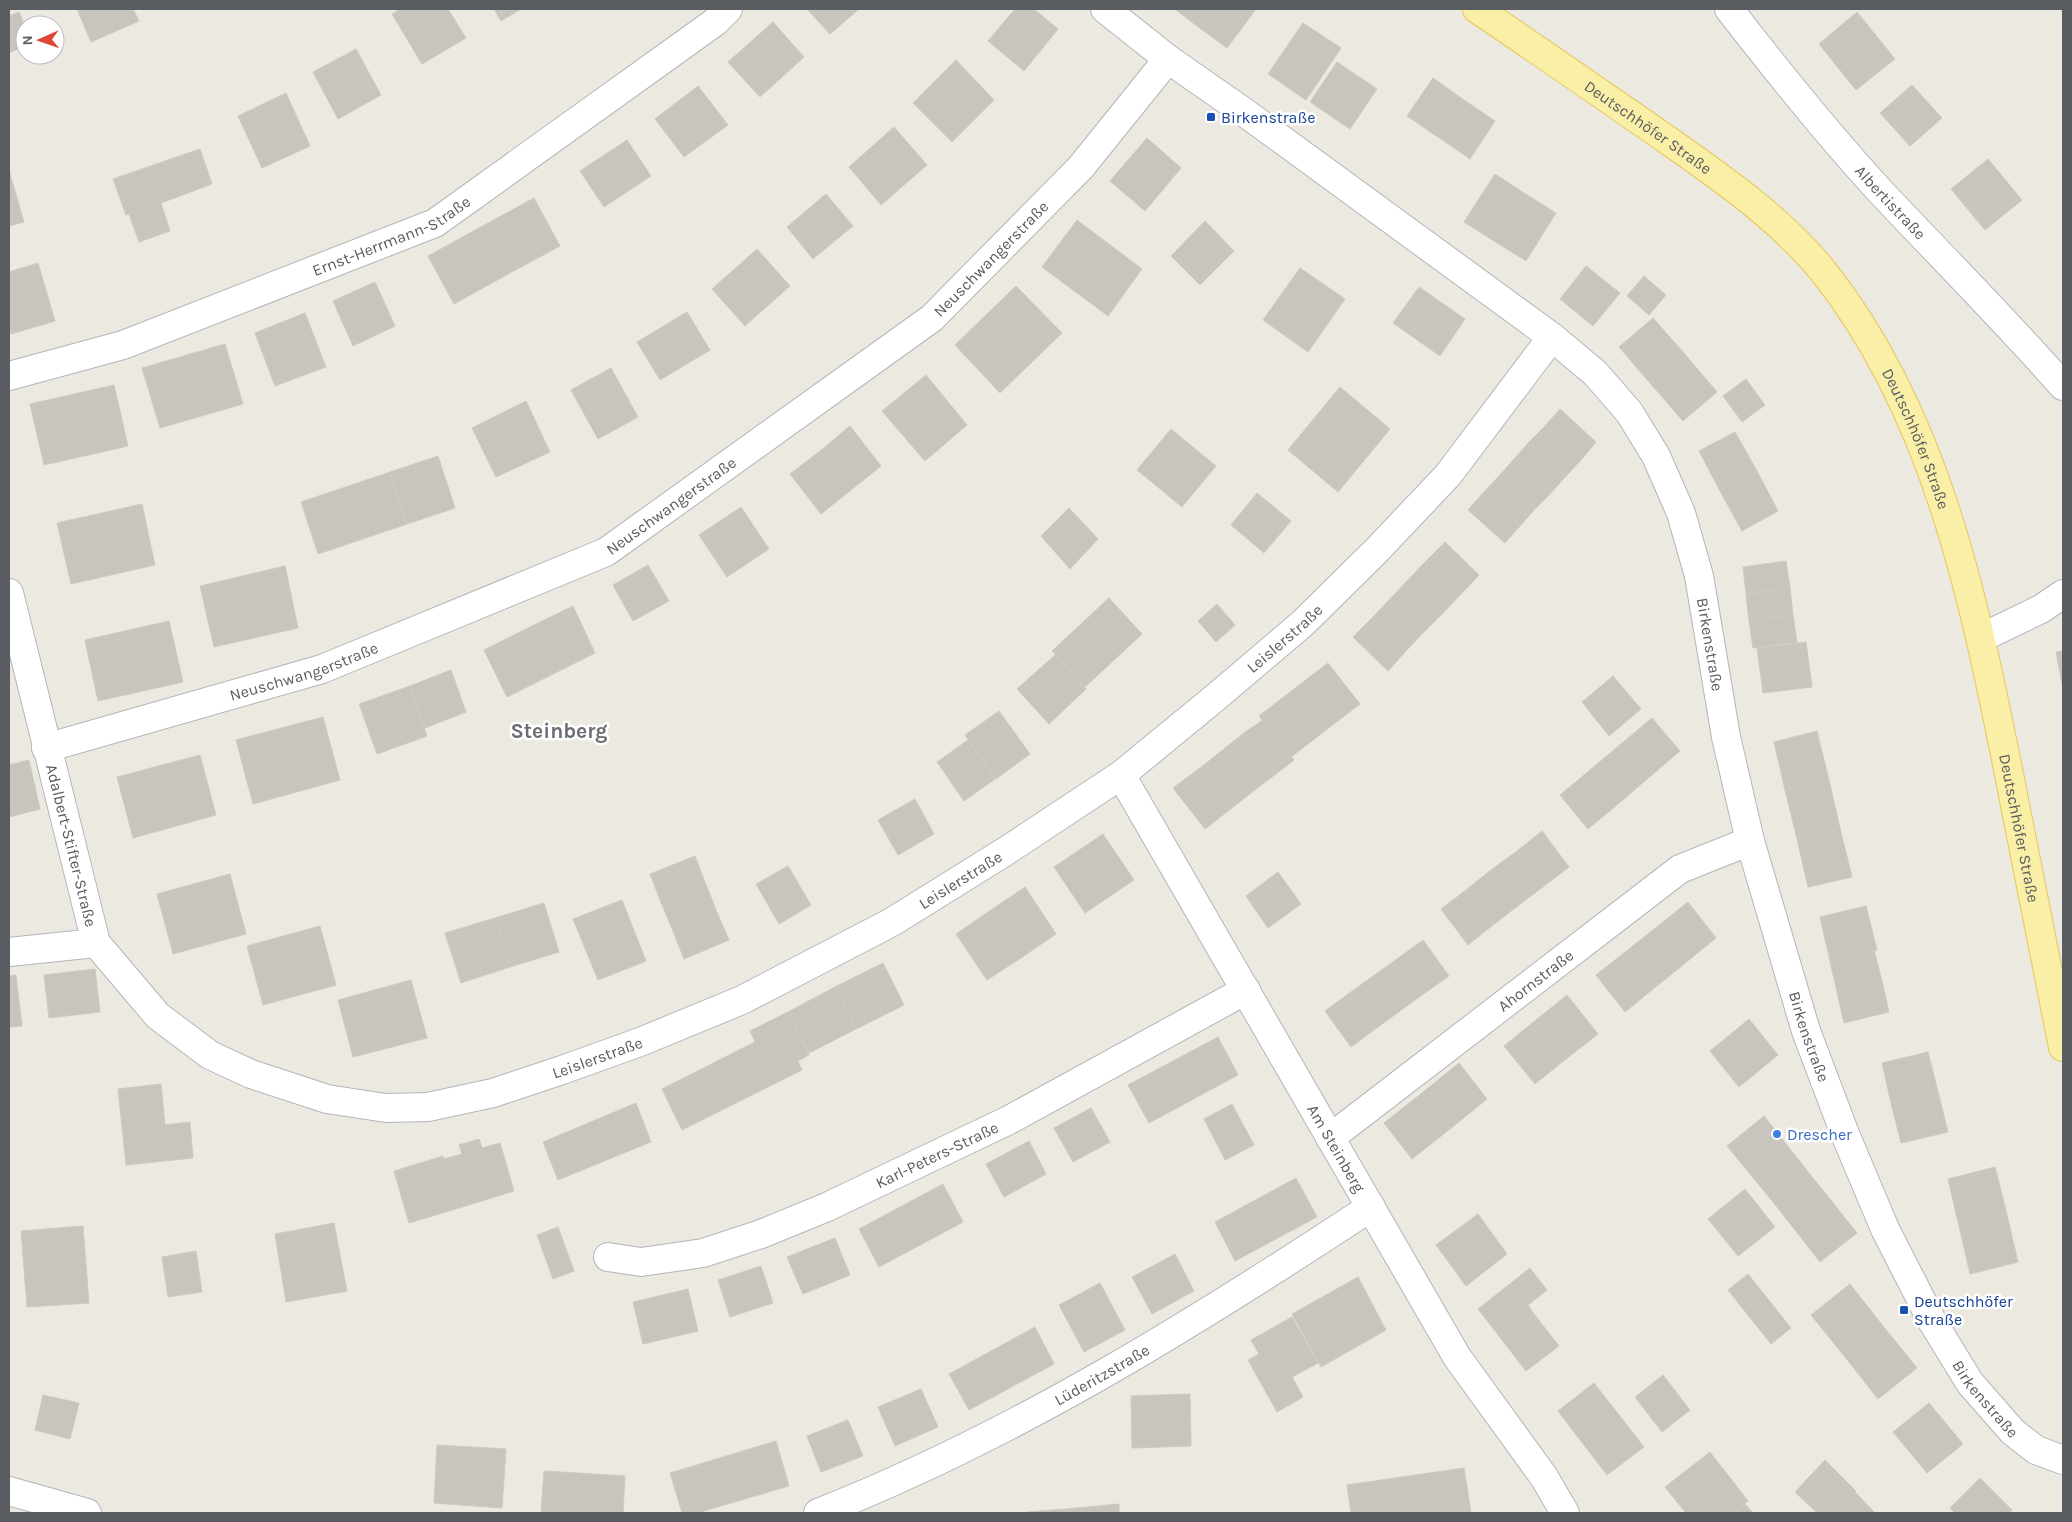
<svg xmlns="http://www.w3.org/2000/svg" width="2072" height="1522" font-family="Karla,sans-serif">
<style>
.building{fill:#c8c5bf;stroke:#cfcabf}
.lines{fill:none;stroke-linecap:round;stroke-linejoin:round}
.minor-casing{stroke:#b3b5ba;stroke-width:30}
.major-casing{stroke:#e7c65d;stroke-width:30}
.minor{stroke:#fff;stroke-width:28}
.major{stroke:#f9efa7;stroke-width:28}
.transit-dot{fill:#1a4fb4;stroke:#fff;stroke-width:2}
.shop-dot{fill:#3f7fe0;stroke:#fff;stroke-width:2}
.labels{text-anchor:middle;stroke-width:5;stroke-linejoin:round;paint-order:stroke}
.transit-label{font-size:16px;fill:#164399;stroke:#fff;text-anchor:start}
.street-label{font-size:16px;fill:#595c60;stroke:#fff}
.shop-label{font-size:16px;fill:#366cbe;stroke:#fff;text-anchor:start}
.district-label{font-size:21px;font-weight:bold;fill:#6a6d72;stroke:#fff}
</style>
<rect width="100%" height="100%" fill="#ebe9e0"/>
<path class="building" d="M77,9h56l6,12 -48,21z
M400,9h48l18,29 -44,26 -30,-50z
M494,9h27l-20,12z
M807,9h52l-29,25z
M1015,9h19l24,20 -34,42 -36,-30z
M1175,9h22l-8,11z
M1197,9h59l-29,39 -38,-28z
M19,12l6,14v20l-16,7v-37z
M1857,12l38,47 -39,31 -37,-46z
M773,22l31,35 -44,40 -32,-35z
M1303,23l38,25 -35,52 -38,-26z
M356,49l25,46 -43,24 -25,-47z
M956,60l38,40 -42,42 -39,-39z
M1337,62l40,27 -27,40 -40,-27z
M1433,78l31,22 -26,37 -31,-21z
M1912,85l30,33 -32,28 -30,-33z
M698,86l30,39 -44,32 -29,-38z
M286,93l24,53 -48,22 -24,-52z
M1464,100l31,21 -25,38 -32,-22z
M894,127l33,38 -46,40 -32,-38z
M1147,138l34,30 -36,43 -35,-30z
M627,140l24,36 -47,31 -24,-36z
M200,149l12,35 -51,19 9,28 -31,11 -10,-28 -3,1 -13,-36z
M1988,159l34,41 -37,30 -34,-41z
M9,170l15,52 -15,4z
M1495,174l29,19 -30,48 -30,-19z
M1524,193l32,20 -30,48 -32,-20z
M826,194l27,32 -40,33 -26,-32z
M534,198l26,48 -50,27 -31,-45z
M1077,220l65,49 -34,47 -66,-49z
M1205,221l29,30 -34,34 -29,-29z
M479,228l31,45 -56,31 -26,-48z
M757,249l33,37 -45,40 -33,-37z
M38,263l17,58 -44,13 -2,-8v-54z
M1586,266l34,27 -27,33 -33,-27z
M1300,268l45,31 -37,53 -45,-32z
M1644,276l22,19 -17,20 -22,-19z
M375,282l20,44 -42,20 -20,-45z
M1016,286l46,47 -62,60 -45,-48z
M1419,287l46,32 -25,37 -47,-33z
M687,312l23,38 -50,30 -23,-38z
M305,313l21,54 -51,19 -20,-53z
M1653,318l30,34 -33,31 -31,-36z
M225,344l18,60 -83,24 -18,-60z
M1683,352l34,40 -34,29 -33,-38z
M611,368l27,49 -40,22 -27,-49z
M926,375l41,50 -42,36 -43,-50z
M1746,379l19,26 -23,17 -19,-26z
M114,385l14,61 -84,19 -14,-61z
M1340,387l50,42 -52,63 -50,-42z
M526,401l24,51 -54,25 -24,-49z
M1560,409l36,33 -14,17 -37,-33z
M850,426l31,40 -30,24 -31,-39z
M1545,426l37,33 -16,17 -37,-34z
M1171,429l45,37 -34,41 -45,-37z
M1735,432l22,39 -37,20 -21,-40z
M1529,442l37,34 -15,17 -37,-34z
M820,451l31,39 -30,24 -31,-40z
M438,456l17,52 -48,16 -17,-52z
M1514,459l37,34 -16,16 -36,-33z
M1757,471l21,40 -36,20 -22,-40z
M390,472l17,52 -89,30 -17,-52z
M1499,476l36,33 -15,17 -37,-33z
M1257,493l34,28 -27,32 -33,-28z
M1483,493l37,33 -15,17 -37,-33z
M142,504l13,61 -84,19 -14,-61z
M741,507l28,42 -42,28 -28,-42z
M1069,508l29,31 -28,30 -29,-33z
M1445,542l34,33 -18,19 -35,-33z
M1426,561l35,33 -18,19 -35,-33z
M1786,561l4,27 -44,6 -3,-27z
M648,565l21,36 -36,20 -20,-36z
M285,566l13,62 -84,19 -14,-61z
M1408,580l35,33 -19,19 -34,-33z
M1790,588l3,27 -44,6 -3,-27z
M1109,598l33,36 -57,53 -33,-36z
M1390,599l34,33 -18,19 -34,-33z
M1217,604l18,21 -19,17 -18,-21z
M573,606l22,47 -44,22 -23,-47z
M1793,615l4,27 -44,6 -4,-27z
M1372,618l34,33 -18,20 -35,-34z
M169,621l14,61 -85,19 -13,-61z
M528,628l23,47 -44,22 -23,-47z
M1806,642l6,45 -49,6 -6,-45z
M2063,651v38l-7,-37z
M1055,655l31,34 -37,35 -32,-35z
M1328,663l32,41 -34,26 -32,-41z
M451,670l15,42 -41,16 -15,-42z
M1613,676l28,33 -32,27 -27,-34z
M410,686l17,50 -50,18 -18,-50z
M1294,689l32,41 -35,27 -32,-41z
M999,711l31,43 -34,25 -31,-44z
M323,717l17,63 -87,24 -17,-64z
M1652,718l28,33 -62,53 -28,-34z
M1263,720l31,40 -18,14 -32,-41z
M1817,731l12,49 -44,10 -11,-48z
M1244,733l32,41 -20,15 -31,-41z
M968,740l27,39 -31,22 -27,-39z
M1225,748l31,41 -19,15 -32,-40z
M200,755l16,60 -83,23 -16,-61z
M29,760l11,49 -31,8v-52z
M1205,764l32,40 -32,25 -32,-41z
M1590,770l28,34 -30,25 -28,-34z
M1829,780l11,48 -43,11 -12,-49z
M915,799l19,35 -36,21 -20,-35z
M1840,828l12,49 -44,10 -11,-48z
M1542,831l27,36 -25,19 -27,-35z
M1103,834l31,46 -49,33 -31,-46z
M1517,851l27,35 -25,19 -28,-35z
M695,856l10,26 -45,18 -10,-26z
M788,866l23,39 -32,19 -23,-40z
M1491,870l28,35 -26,20 -27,-35z
M1278,872l23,32 -33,24 -22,-32z
M230,874l16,60 -73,20 -16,-60z
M705,882l13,33 -45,16 -13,-31z
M1025,887l31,47 -35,24 -30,-48z
M1466,890l27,35 -25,20 -27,-36z
M622,900l24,61 -48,19 -25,-61z
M1688,902l28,36 -38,31 -29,-36z
M544,903l15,49 -49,15 -15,-49z
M1866,906l11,44 -47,11 -10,-44z
M991,910l30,48 -34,22 -31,-46z
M718,915l11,25 -45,19 -11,-28z
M495,918l15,49 -49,16 -16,-50z
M320,926l16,59 -73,20 -16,-59z
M1649,933l29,36 -20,16 -29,-36z
M1423,940l26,36 -34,24 -25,-36z
M1629,949l29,36 -33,27 -29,-37z
M1874,950l8,31 -45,11 -7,-31z
M883,963l21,42 -48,24 -21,-42z
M1390,964l25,36 -41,30 -26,-36z
M95,969l5,43 -51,6 -5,-43z
M16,975l6,51 -13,1v-51z
M411,980l16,58 -74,19 -15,-57z
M1882,981l7,31 -45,11 -7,-31z
M835,987l21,42 -47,24 -21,-41z
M1348,994l26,36 -23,17 -26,-36z
M1567,995l31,39 -37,29 -30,-39z
M788,1012l21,43 -11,6 4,9 -38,19 -21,-41 12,-6 -5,-11z
M1749,1019l29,36 -39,32 -29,-36z
M1531,1024l30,39 -26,21 -31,-38z
M1218,1037l20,38 -89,48 -21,-38z
M743,1048l21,41 -82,41 -20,-41z
M1928,1052l10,40 -47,11 -9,-40z
M1459,1063l28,36 -37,30 -28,-36z
M161,1084l4,41 25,-3 3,36 -67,7 -8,-76z
M1938,1092l10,40 -47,11 -10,-40z
M1422,1093l28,36 -38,30 -28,-36z
M636,1103l15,39 -37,15 -16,-38z
M1232,1104l22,41 -29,15 -21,-41z
M1091,1108l19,34 -37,20 -19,-34z
M1764,1116l45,57 -36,29 -46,-56z
M598,1119l16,38 -56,23 -15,-38z
M479,1139l3,9 18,-5 14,48 -55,17 -15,-49 18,-5 -3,-9z
M1029,1141l17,33 -42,23 -18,-33z
M443,1156l16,52 -50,15 -15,-52z
M1995,1167l12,48 -48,11 -11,-47z
M1809,1173l48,60 -37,29 -47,-60z
M1296,1178l21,39 -82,44 -20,-39z
M943,1184l20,38 -84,45 -20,-38z
M1745,1189l30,38 -37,29 -30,-37z
M1478,1214l29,40 -41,32 -30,-41z
M2007,1215l11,47 -48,12 -11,-48z
M334,1223l13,68 -61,11 -11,-68z
M83,1226l6,77 -62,4 -6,-76z
M558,1227l16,44 -21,8 -16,-44z
M835,1238l15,37 -47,19 -16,-37z
M196,1251l6,41 -34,5 -6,-40z
M1175,1254l19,37 -42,23 -20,-37z
M761,1266l12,37 -43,14 -12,-37z
M1530,1268l17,22 -19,15 6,9 -32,26 -24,-31z
M1748,1274l43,54 -20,16 -43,-54z
M1358,1277l28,53 -65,37 -29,-53z
M1100,1283l25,47 -41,22 -25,-47z
M1850,1284l33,42 -38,31 -34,-42z
M688,1289l10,42 -55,13 -10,-42z
M1534,1314l25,32 -33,25 -24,-31z
M1292,1317l26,46 -26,14 11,20 -26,15 -29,-52 11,-6 -8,-14z
M1883,1326l34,42 -39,31 -33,-42z
M1035,1327l19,37 -85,46 -20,-36z
M1663,1375l27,35 -28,22 -27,-35z
M1594,1383l50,64 -37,28 -49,-64z
M921,1389l17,38 -43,19 -17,-39z
M1190,1394l1,52 -59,2 -1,-52z
M43,1395l36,8 -9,36 -35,-9z
M1929,1403l34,41 -36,29 -34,-41z
M848,1420l15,36 -42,16 -14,-36z
M776,1441l13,45 -92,27h-15l-12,-40z
M437,1445l69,4 -4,59 -68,-5z
M1710,1452l38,49 -16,12h-46l-21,-26z
M1825,1460l31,31 -1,1 20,21h-58l-22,-21z
M1464,1468l7,45h-120l-4,-28z
M544,1471l81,5 -2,37h-82z
M1980,1478l32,32 -3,3h-54l-5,-5z
M1119,1504v9h-53v-4z
M1745,1504l8,9h-20z
M1066,1509v4h-38l-1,-1z"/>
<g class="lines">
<defs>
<g id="minor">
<path id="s1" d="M1105,9l63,50 76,53 308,225 43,36 34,39 27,44 25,57 18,63 27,161 24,104 56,190 39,103 40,95 47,92 38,62 43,49 23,18 27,10"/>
<path id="s2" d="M1729,9c48,62 97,123 150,181 61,65 125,129 184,196"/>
<path id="s3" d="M9,376l114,-31 312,-122 280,-201 13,-13"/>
<path id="s4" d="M9,593l87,350 62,73 52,39 41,19 76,25 59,9 42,-1 65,-14 69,-23 78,-28 102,-42 150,-78 114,-71 115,-76 95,-78 87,-74 74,-73 71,-75 104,-138"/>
<path d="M1981,638l60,-29 22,-15"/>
<path id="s5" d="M46,748l276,-79 284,-117 326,-234 149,-151 87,-108"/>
<path id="s6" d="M1121,775l336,582 87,120 21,36"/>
<path d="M9,952l87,-9"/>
<path id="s7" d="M1330,1138l350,-269 70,-28"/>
<path id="s8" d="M608,1257l33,5 62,-9 58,-19 66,-27 182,-87 237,-130"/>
<path d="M9,1491l78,22"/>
<path id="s9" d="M818,1513c196,-77 377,-190 553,-306"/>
</g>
<g id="major">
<path id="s10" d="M1477,9c61,41 121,83 182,125 57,40 119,82 164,137 113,142 150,325 185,498 18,93 37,186 55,278"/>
</g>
</defs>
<use href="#minor" class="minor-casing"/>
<use href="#major" class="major-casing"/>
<use href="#minor" class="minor"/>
<use href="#major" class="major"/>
</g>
<g class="transit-dot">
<rect x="1206" y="112" width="10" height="10" rx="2.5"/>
<rect x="1899" y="1305" width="10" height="10" rx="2.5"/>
</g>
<circle class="shop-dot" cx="1777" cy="1134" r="5"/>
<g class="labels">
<g class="transit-label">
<text x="1221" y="123">Birkenstraße</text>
<text x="1914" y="1307">Deutschhöfer<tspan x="1914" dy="18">Straße</tspan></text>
</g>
<g class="street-label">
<text dy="6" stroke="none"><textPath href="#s10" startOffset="208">Deutschhöfer Straße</textPath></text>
<text dy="6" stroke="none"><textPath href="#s2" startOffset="252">Albertistraße</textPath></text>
<text dy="6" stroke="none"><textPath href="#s3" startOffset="408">Ernst-Herrmann-Straße</textPath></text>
<text dy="6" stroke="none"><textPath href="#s5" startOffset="1079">Neuschwangerstraße</textPath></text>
<text dy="6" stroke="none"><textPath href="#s10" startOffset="628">Deutschhöfer Straße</textPath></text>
<text dy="6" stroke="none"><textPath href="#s5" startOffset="674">Neuschwangerstraße</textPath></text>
<text dy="6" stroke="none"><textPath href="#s4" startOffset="1735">Leislerstraße</textPath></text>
<text dy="6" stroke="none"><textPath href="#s1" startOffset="911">Birkenstraße</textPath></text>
<text dy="6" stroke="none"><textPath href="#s5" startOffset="269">Neuschwangerstraße</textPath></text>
<text dy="6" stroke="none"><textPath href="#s10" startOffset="1032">Deutschhöfer Straße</textPath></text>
<text dy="6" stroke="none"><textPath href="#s4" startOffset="260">Adalbert-Stifter-Straße</textPath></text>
<text dy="6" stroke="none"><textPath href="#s4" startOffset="1330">Leislerstraße</textPath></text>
<text dy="6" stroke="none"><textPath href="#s7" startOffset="259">Ahornstraße</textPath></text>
<text dy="6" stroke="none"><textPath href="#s1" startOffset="1316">Birkenstraße</textPath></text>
<text dy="6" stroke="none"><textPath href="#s4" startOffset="925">Leislerstraße</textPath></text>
<text dy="6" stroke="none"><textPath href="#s6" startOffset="431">Am Steinberg</textPath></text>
<text dy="6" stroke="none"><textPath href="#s8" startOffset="350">Karl-Peters-Straße</textPath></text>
<text dy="6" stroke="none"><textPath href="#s9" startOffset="316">Lüderitzstraße</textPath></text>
<text dy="6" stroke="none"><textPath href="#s1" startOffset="1721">Birkenstraße</textPath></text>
</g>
<g class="shop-label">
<text x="1787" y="1140">Drescher</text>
</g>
<g class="district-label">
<text x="559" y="738">Steinberg</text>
</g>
</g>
<rect width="2072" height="1522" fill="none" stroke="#595c60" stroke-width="20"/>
<g transform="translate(40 40) rotate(268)"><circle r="24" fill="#ffffff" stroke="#bdbebf"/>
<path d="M0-4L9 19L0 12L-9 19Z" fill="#dc4834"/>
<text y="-8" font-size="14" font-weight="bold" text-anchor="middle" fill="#595c60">N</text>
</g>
</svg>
